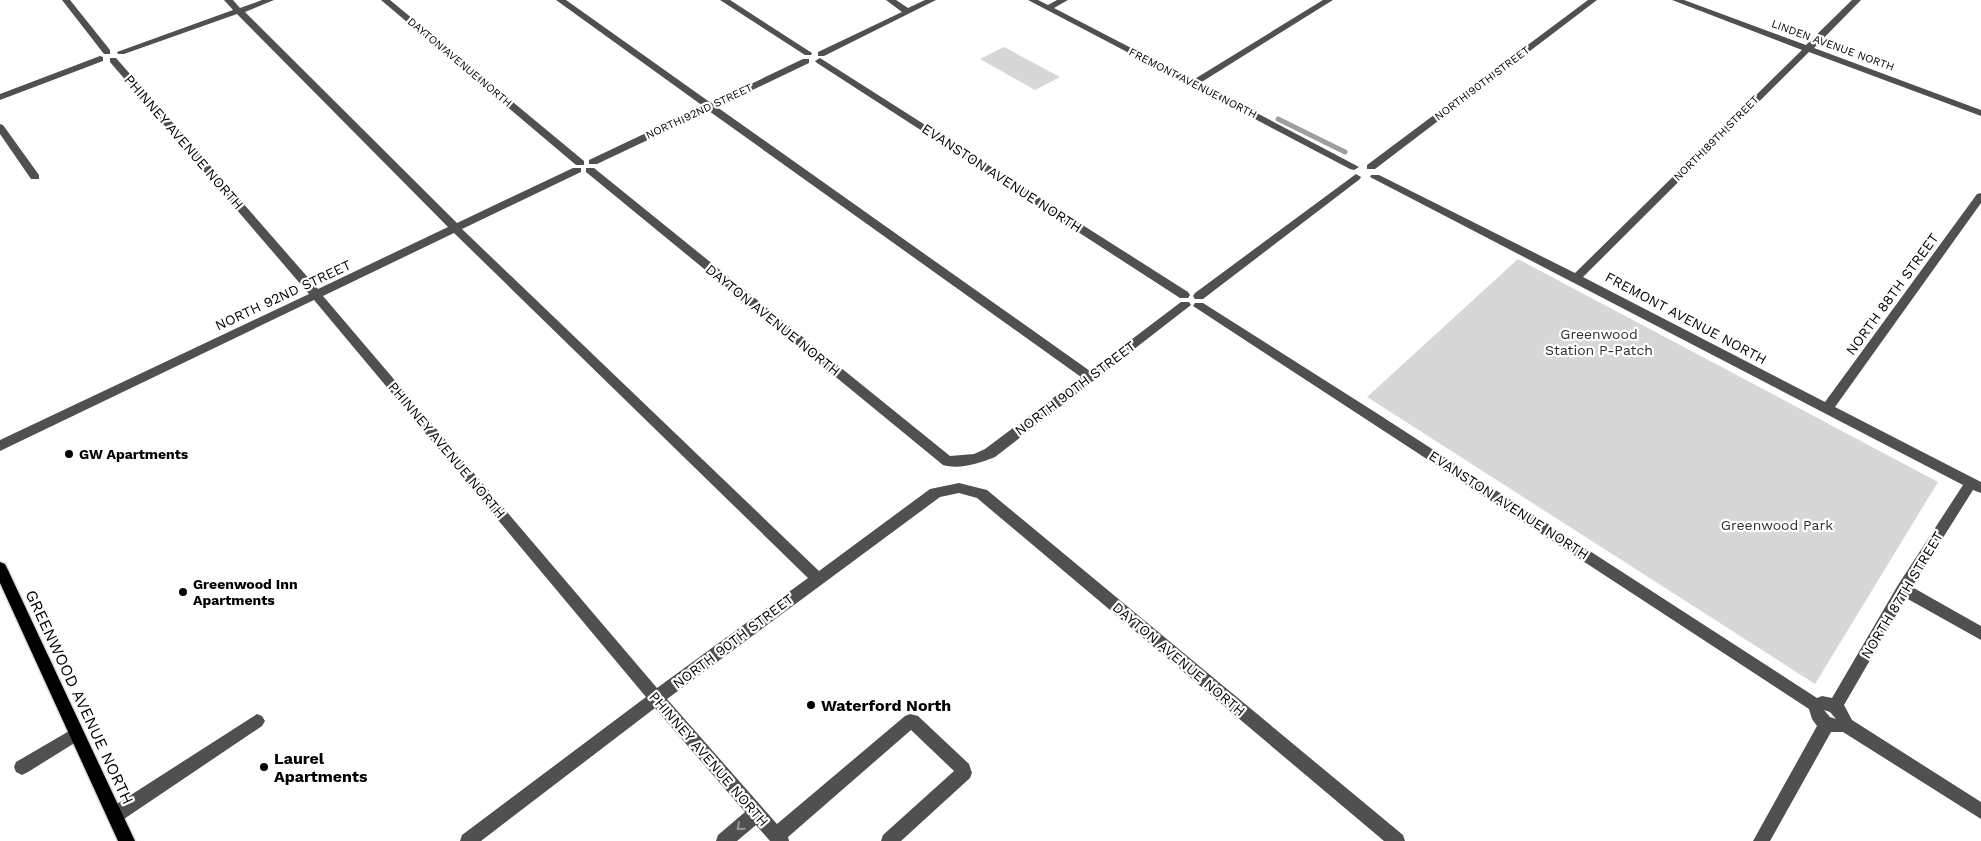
<svg xmlns="http://www.w3.org/2000/svg" width="1981" height="841" font-family="'Work Sans',sans-serif">
<style>
.green{fill:#d7d7d7}
.lines{fill:none;stroke-linecap:round;stroke-linejoin:round}
.stream{stroke:#9e9e9e;stroke-width:5}
.major-casing{stroke:#dbdbdb;stroke-width:3}
.minor{fill:#505050;fill-rule:evenodd}
.major{fill:#000;fill-rule:evenodd}
.oneway{stroke:#969696}
.poi-dot{fill:#000;stroke:#fff;stroke-width:2}
.labels{text-anchor:middle;stroke-width:4.5;stroke-linejoin:round;paint-order:stroke}
.far-street-label{font-size:11px;fill:#000;stroke:#fff}
.street-label{font-size:14px;fill:#000;stroke:#fff}
.park-label{font-size:14px;fill:#2e2e2e;stroke:#fff}
.poi-label{font-size:14px;font-weight:bold;fill:#000;stroke:#fff;text-anchor:start}
.near-street-label{font-size:16px;fill:#000;stroke:#fff}
.near-poi-label{font-size:16px;font-weight:bold;fill:#000;stroke:#fff;text-anchor:start}
</style>
<rect width="100%" height="100%" fill="#fff"/>
<path class="green" d="M1004,47l56,30 -25,13 -55,-31z
M1518,259l420,223 -123,202 -448,-287z"/>
<g class="lines">
<path class="stream" d="M1278,119l67,33"/>
<defs>
<path id="major" d="M0,562l5,2 2,4 128,273h-17l-118,-258z"/>
</defs>
<use href="#major" class="major-casing"/>
<path class="minor" d="M62,0h8l40,50v4h-6z
M224,0h9l7,8 22,-8h12l-29,12 212,211 116,-55h8v4l-119,57 357,342 111,-82 29,-6 28,7 416,345 2,6h-21l-407,-343 -18,-5 -19,4 -273,202 110,125 128,-108 5,-2 8,2 51,48 3,9 -2,5 -69,63h-20l2,-6 71,-64 -43,-41 -123,107 1,4h-19l-14,-16 -19,16h-21l2,-6 27,-23 -90,-104 -174,133h-21l2,-6 184,-138 -332,-397 -314,151v-11l309,-146 -199,-232v-4h6l202,231 130,-62 -211,-213 -113,40h-6l-1,-2 116,-42zM454,233l354,345 -151,110 -334,-392z
M381,0h9l194,161v4h-8z
M556,0h10l145,103 92,-44h6v4l-92,44 373,264 91,-69h8l2,3 -196,152c-15,6 -35,13 -52,8l-357,-293v-4h8l356,288 24,-2 11,-5 96,-72 -372,-266 -112,53h-8v-4l114,-54z
M720,0h10l82,53 -1,2h-6z
M886,0h10l12,8 17,-8h11l-112,56h-6v-4l84,-40z
M1028,0h10l10,5 9,-5h11l-14,8 139,72 130,-80h10l-133,83 159,84 -5,3 -4,-1z
M1588,0h9l-222,169h-8v-4z
M1672,0h12l122,45 46,-45h9l-47,48 167,62v6l-172,-64 -226,225 242,125 152,-208 4,-1v10l-146,204 146,75v11l-8,-3 -61,97 69,39v14l-75,-42 -62,107 8,15 129,82v17l-138,-87h-12l-61,109h-17l64,-115 -5,-7 -3,-10 -616,-403 2,-3h8l175,111 439,284 5,-2 10,2 66,-113 65,-100 -593,-308 1,-2h8l196,98 227,-223zM1824,710l6,2 6,7 -6,-2z
M100,56l3,1v4l-103,39v-6z
M820,58l368,234 2,3 -2,3h-8l-363,-235 -2,-2z
M0,124l3,1 36,50v4h-8l-31,-45z
M1356,174l5,3 -1,2 -157,120h-8l-2,-3 2,-3z
M257,714l5,2 3,5 -3,5 -141,95 -6,2 -6,-2 -2,-6 2,-6z
M76,727l5,2 3,5 -3,5 -53,33 -6,3 -6,-3 -2,-5 2,-5z"/>
<use href="#major" class="major"/>
</g>
<defs><path id="oneway-chevron" d="M-2-3.5L2.5 0L-2 3.5" fill="none" stroke-width="1.6" stroke-linecap="round" stroke-linejoin="round" transform="scale(1.25)"/></defs>
<use class="oneway" href="#oneway-chevron" transform="translate(740 827) rotate(139)"/>
<g class="poi-dot">
<circle cx="69" cy="454" r="5"/>
<circle cx="183" cy="592" r="5"/>
<circle cx="811" cy="705" r="5"/>
<circle cx="264" cy="767" r="5"/>
</g>
<g class="labels">
<g class="far-street-label">
<text transform="translate(1833 45) rotate(20)" y="4">LINDEN AVENUE NORTH</text>
<text transform="translate(460 62) rotate(40)" y="4">DAYTON AVENUE NORTH</text>
<text transform="translate(1193 83) rotate(27)" y="4">FREMONT AVENUE NORTH</text>
<text transform="translate(1482 83) rotate(-37)" y="4">NORTH 90TH STREET</text>
<text transform="translate(699 111) rotate(-25)" y="4">NORTH 92ND STREET</text>
<text transform="translate(1716 138) rotate(-45)" y="4">NORTH 89TH STREET</text>
</g>
<g class="street-label">
<text transform="translate(184 142) rotate(49)" y="5">PHINNEY AVENUE NORTH</text>
<text transform="translate(1002 178) rotate(33)" y="5">EVANSTON AVENUE NORTH</text>
<text transform="translate(1892 294) rotate(-54)" y="5">NORTH 88TH STREET</text>
<text transform="translate(283 295) rotate(-25)" y="5">NORTH 92ND STREET</text>
<text transform="translate(1686 318) rotate(28)" y="5">FREMONT AVENUE NORTH</text>
<text transform="translate(773 320) rotate(39)" y="5">DAYTON AVENUE NORTH</text>
<text transform="translate(1075 388) rotate(-37)" y="5">NORTH 90TH STREET</text>
<text transform="translate(447 450) rotate(50)" y="5">PHINNEY AVENUE NORTH</text>
<text transform="translate(1509 505) rotate(33)" y="5">EVANSTON AVENUE NORTH</text>
<text transform="translate(1902 595) rotate(-59)" y="5">NORTH 87TH STREET</text>
<text transform="translate(733 641) rotate(-37)" y="5">NORTH 90TH STREET</text>
<text transform="translate(1179 659) rotate(40)" y="5">DAYTON AVENUE NORTH</text>
<text transform="translate(709 759) rotate(49)" y="5">PHINNEY AVENUE NORTH</text>
</g>
<g class="park-label">
<text x="1599" y="339">Greenwood<tspan x="1599" dy="16">Station P-Patch</tspan></text>
<text x="1777" y="530">Greenwood Park</text>
</g>
<g class="poi-label">
<text x="79" y="459">GW Apartments</text>
<text x="193" y="589">Greenwood Inn<tspan x="193" dy="16">Apartments</tspan></text>
</g>
<g class="near-street-label">
<text transform="translate(80 697) rotate(65)" y="6">GREENWOOD AVENUE NORTH</text>
</g>
<g class="near-poi-label">
<text x="821" y="711">Waterford North</text>
<text x="274" y="764">Laurel<tspan x="274" dy="18">Apartments</tspan></text>
</g>
</g>
</svg>
